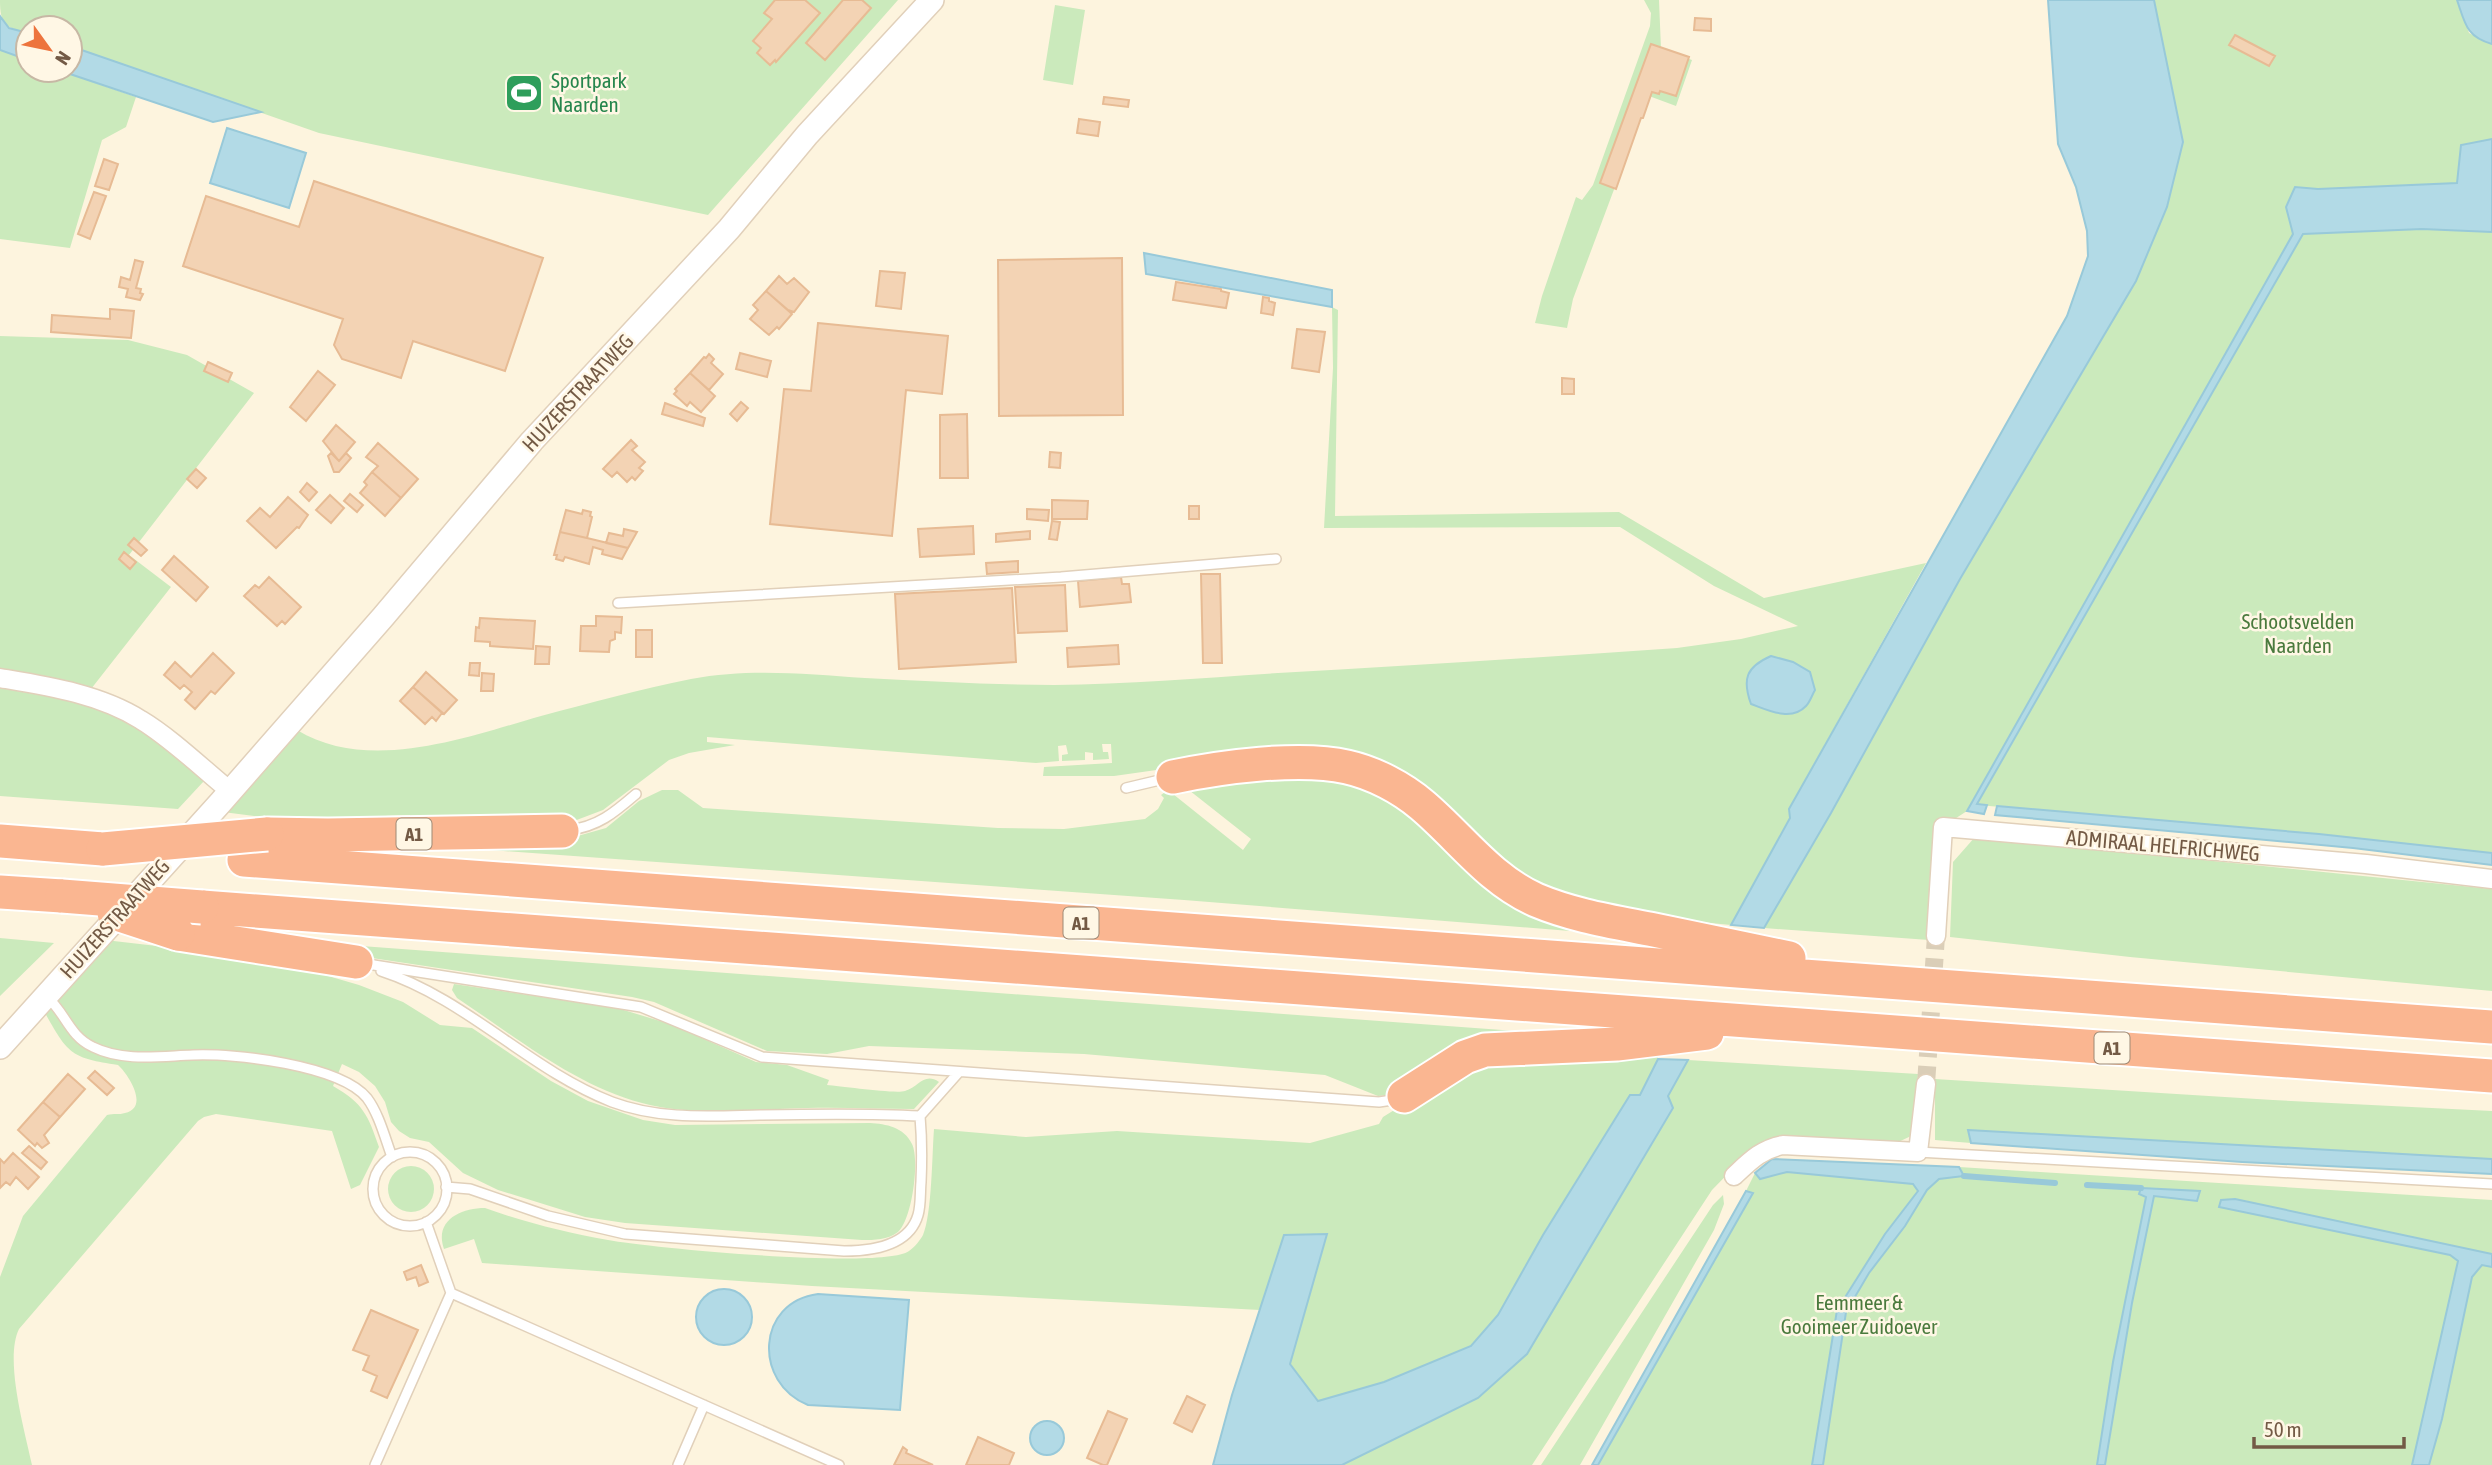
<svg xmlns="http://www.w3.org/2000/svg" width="2492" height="1465" font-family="'Asap Condensed',sans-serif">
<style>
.green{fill:#cbeabc}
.water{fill:#b2dae6;stroke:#98c9d9;stroke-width:2}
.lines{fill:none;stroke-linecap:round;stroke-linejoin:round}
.stream{stroke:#98c9d9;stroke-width:6}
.building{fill:#f3d3b4;stroke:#e7bb94;stroke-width:2}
.minor-tunnel{stroke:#daceb8;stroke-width:18;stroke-dasharray:18 9;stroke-linecap:butt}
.service-casing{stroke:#e1d0ba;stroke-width:12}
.minor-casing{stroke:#e1d0ba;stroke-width:21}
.tertiary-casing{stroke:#e1d0ba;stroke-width:26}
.motorway-casing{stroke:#fff;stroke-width:37}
.service{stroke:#fff;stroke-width:9}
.minor{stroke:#fff;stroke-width:18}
.tertiary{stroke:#fff;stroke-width:23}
.motorway{stroke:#fab691;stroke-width:33}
.motorway-bridge-casing{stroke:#fff;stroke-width:37;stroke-linecap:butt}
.motorway-bridge{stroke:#fab691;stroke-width:33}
.labels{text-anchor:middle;stroke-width:5;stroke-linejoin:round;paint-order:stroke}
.shield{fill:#fff7e5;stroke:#9d8975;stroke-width:2}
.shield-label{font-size:19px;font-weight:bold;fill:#735a45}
.leisure-label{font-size:21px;fill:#27864d;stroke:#fff7e5;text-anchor:start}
.street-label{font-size:21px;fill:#735a45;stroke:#fff7e5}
.park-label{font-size:21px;fill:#4a7a3d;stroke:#fff7e5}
</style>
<rect width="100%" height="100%" fill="#fdf4de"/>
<path class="green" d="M0,0h898l-190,215 -389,-82 -249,-87v-18h-42v5c-23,-6 -28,-8 -28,-33z
M1644,0h15l2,49 31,11 -16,46 -27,-10 -76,203 -6,29 -32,-5 7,-27 34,-99 6,3 11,-15 57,-159 1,-13z
M2154,0h303l12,33 23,11v95l-31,6 -4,38 -139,6 -23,-2 -9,20 7,27 -326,577 -31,20 -7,109 -165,-12 67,-115 129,-234 176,-298 31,-74 16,-65z
M1055,5l30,5 -12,75 -30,-5z
M0,50l28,10v10h30l78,27 -10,30 -24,13 -32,108 -70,-9z
M2422,229l70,3v621l-173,-19 -342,-29 326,-572z
M1332,307l6,3 -3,206 284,-4 145,86 162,-35 -137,246 1,9 -59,107 -62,-6 -127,-28 -135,-107 -187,-23 -106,15h-71l1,-9 68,-4 -1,-19h-9l1,8h5l1,7 -16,1v-7l-8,-1v8l-23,1v-6l6,-1 -2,-9 -8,1 1,15 -23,2 -329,-26v5l28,3 -46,8 -20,7 -66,50 -29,11 -164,3v-9l-126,5 -61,-8 74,-82c72,44 170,7 244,-14 49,-13 99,-27 150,-37 58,-11 115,-5 174,-1 63,3 126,7 189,7 75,-1 150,-7 224,-12 133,-7 266,-16 399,-25l64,-9 57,-13 -84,-40 -94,-59 -296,1 9,-160z
M0,336l128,4 59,15 67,38 -125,162 42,32 -80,102 -91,-20z
M0,688c44,8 97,14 136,39 24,16 46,35 68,54l-26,28 -178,-13z
M1255,771l114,10 88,68 187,88 -460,-37 -777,-56 167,-7 32,-9 33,-27 23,-11h16l25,18 295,20 66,1 81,-10 13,-10 6,-11 -3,-3 7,-5 75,60 8,-11 -71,-56z
M1975,837l517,52v102l-362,-34 -180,-20 3,-75z
M0,938l54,5 -54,53z
M105,940l52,6 154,25 48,14 44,17 37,23 32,3 79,53 37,20 55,19 32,5 195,-2c16,1 34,4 42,21 8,16 0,76 -14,88 -11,8 -23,8 -36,8l-237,-17 -40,-6 -87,-27 -35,-17 -34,-31 -19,-4 -11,-7 -8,-9 -6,-20 -10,-16 -16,-14 -17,-8 -9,22c30,17 35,29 46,61l-19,38 -9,4 -19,-58 -116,-17 -12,3 -6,4 -179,208c-15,31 6,102 13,136h-32v-188l23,-61 84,-101c7,-2 12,0 18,-2 25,-6 3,-39 -7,-48 -47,-7 -50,-11 -73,-52z
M280,940l1289,95 -179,60 -12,1 -53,-21 -241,-21 -215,-8 -42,8 -60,-3 -113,-49 -22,-5 -340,-51z
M454,984l163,24 53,16 86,38 31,3 42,15 -2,5c14,1 68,9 78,6 14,-4 19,-19 34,-9l-25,27c-35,0 -71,-2 -107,-1 -53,1 -113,9 -165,-5 -68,-18 -126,-66 -185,-105l-5,-8z
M1657,1054l1,5 -18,36h-10l-87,140 -45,80 -27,32 -87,35 -66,19 -28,-37 36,-130 -42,1 -24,75 -448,-24 -330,-23 -8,-24 -30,10c-10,-28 16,-41 41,-41 39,14 82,25 123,32 43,8 274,30 301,11 5,-3 12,-12 14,-16 9,-21 9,-81 11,-106l92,8 91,-6 193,12 69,-19 4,-7 85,-53z
M1688,1060l230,14 -7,62 -19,9 -119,-4 -19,6 -42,43 -180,275h-190l136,-67 49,-44 74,-128 66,-130z
M1935,1079l338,21 219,11v48l-523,-29 2,13 -36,-3z
M1773,1163l186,4 533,33v265h-894l154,-272 -6,-2 9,-18 5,6z
M388 1189a23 23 0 1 1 46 0a23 23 0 1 1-46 0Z
M1723,1195l1,9 -10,26 -134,235h-39l172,-260z"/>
<path class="water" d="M2048,0h106l29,142 -16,65 -31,74 -176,298 -129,234 -67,115 -33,-3 59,-107 -1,-9 278,-493 21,-60 -1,-25 -11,-44 -18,-43z
M2457,0h35v44c-26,-7 -27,-21 -35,-44z
M0,16l9,12 19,5v27l-28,-10z
M70,46l191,66 -48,10 -155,-52h12z
M227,128l79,25 -17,55 -79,-25z
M2492,139v93l-70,-3 -119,5 -326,570 10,1 -3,9 -17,-3 326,-577 -7,-27 9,-20 23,2 139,-6 4,-38z
M1144,253l188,37v17l-186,-33z
M1771,656l22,6 17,10 5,18c-3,5 -5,12 -9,16 -15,16 -38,4 -55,-2 -9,-25 -5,-37 20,-48z
M1997,806l322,28 173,19v12l-139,-17 -358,-33z
M1658,1059l30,1 -20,36 5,12 -146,246 -49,44 -136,67h-129l19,-70 52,-160 43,-1 -37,130 28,37 66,-19 87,-36 27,-31 45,-80 87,-140h10z
M1968,1130l524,29v15l-250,-12 -271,-19z
M1772,1159l187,8 5,9 -25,3 -12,11 -22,36 -36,47 -23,39 -23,153h-11l25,-155 48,-76 33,-43 -5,-7 -126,-12 -27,7 -5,-6z
M2141,1188l59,3 -3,10 -43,-5 -22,107 -27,162h-8l16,-103 33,-165 -7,-3z
M1746,1191l7,2 -155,272h-6z
M2235,1199l257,55v13l-10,-2 -10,12 -30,142 -13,46h-17l46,-204 -8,-6 -231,-48 2,-7z
M696 1317a28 28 0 1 1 56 0a28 28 0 1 1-56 0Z
M818,1294l91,6 -9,110 -92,-5c-55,-22 -52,-103 10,-111z
M1030 1438a17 17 0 1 1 34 0a17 17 0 1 1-34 0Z"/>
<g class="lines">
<path class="stream" d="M1964,1176l91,7
M2087,1185l54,3"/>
</g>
<path class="building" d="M775,0h30l15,13 -44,49 -1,-2 -5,5 -13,-12 4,-5 -8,-7 19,-22 -8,-6z
M843,0h19l9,8 -46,52 -19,-17z
M1695,18l16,1v12l-17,-1z
M2235,35l40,21 -6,10 -40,-21z
M1651,44l38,13 -13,39 -16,-5 -1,3 -7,-2 -9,26h-2l-25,71 -16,-6z
M1104,97l25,3 -1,7 -25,-3z
M1079,119l21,3 -2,14 -21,-3z
M104,159l14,5 -9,26 -14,-4z
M314,181l229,77 -38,113 -92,-30 -12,37 -59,-19 -8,-14 9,-26 -160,-53 23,-70 93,31z
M94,192l12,4 -16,43 -12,-5z
M1122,258l1,157 -124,1 -1,-156z
M135,260l8,2 -7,26 5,1 -1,4 3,1 -3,6 -14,-3 2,-8 -9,-2 2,-10 9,3z
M880,271l25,2 -4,36 -25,-3z
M779,276l8,8 7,-6 15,14 -15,20 -6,-2 -22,-19z
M1176,282l45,7v2l8,2 -3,15 -53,-8z
M766,291l26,23 -13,15 -2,-2 -8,8 -19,-16 8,-9 -5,-5z
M1263,297l6,1v3l6,2 -2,12 -12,-2z
M110,309l24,2 -3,27 -80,-6 1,-17 58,4z
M818,323l130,13 -6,58 -36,-4 -14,146 -122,-12 14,-135 27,2z
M1297,329l28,3 -6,40 -27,-4z
M740,353l31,8 -4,16 -31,-8z
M709,354l5,5 -3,4 12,11 -14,16 -19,-17 14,-16 2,1z
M208,362l24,11 -4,9 -24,-11z
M318,371l17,14 -29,36 -16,-14z
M690,373l25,23 -14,16 -11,-10 -3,4 -13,-12 3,-3 -2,-2z
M1562,378l12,1v15h-12z
M741,402l7,6 -11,13 -7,-7z
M665,403l40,15 -2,8 -41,-12z
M967,414l1,64h-28v-63z
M336,425l19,17 -16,19 -16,-20z
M631,440l6,6 -5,4 13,12 -6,6 4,3 -8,9 -3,-3 -5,5 -10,-10 -5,5 -9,-8z
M378,443l40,36 -17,19 -29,-26 6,-6 -12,-9z
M1050,452l11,1 -1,15 -11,-1z
M331,453l8,8 7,-8 5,5 -12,14h-5l-6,-16z
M196,469l10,9 -9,10 -10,-9z
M372,472l29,26 -16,18 -25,-23 7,-8 -3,-3z
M307,483l10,9 -8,9 -9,-9z
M350,494l13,11 -6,7 -13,-11z
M330,495l14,13 -13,15 -15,-13z
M288,497l20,18 -9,13 -2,-1 -21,21 -29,-27 13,-13 10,9z
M1052,500l36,1 -1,18h-35z
M1189,506h10v13h-10z
M1027,509l22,1 -1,11 -21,-2z
M566,510l16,4 1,-4 8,2 -1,4 2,1 -5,21 -27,-6z
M1052,521l8,1 -3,18 -8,-1z
M973,526l1,28 -54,3 -2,-28z
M624,529l13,3 -9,16 -22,-5 3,-10 14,3z
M1030,531v8l-34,3v-8z
M560,532l27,6 41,10 -6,11 -20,-5 1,-4 -10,-3 -4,17 -24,-7 -2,4 -7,-2 1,-4h-3z
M134,538l13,12 -6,6 -13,-11z
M124,552l12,10 -6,7 -11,-10z
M174,556l34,31 -12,14 -34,-31z
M1018,561v11l-31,2 -1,-11z
M1201,574h19l2,89h-19z
M269,577l32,30 -16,17 -3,-3 -5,5 -33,-30 11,-11 4,3z
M1121,577l1,7h7l2,18 -51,5 -2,-26z
M1065,585l2,46 -49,2 -3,-46z
M1012,588l4,74 -117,7 -4,-75z
M596,616l26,1 -1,16 -6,-1v7l-5,2 -1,11 -29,-1 1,-25h15z
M480,618l55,3 -2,28 -43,-3v-4l-15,-1 1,-14 3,1z
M636,630h16v27h-16z
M1118,645l1,19 -51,3 -1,-19z
M536,646l14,1 -1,17h-14z
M213,653l21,20 -19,21 -4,-3 -16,18 -10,-9 7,-8 -8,-7 -4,4 -16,-14 11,-13 16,15z
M470,663h10l-1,13 -10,-1z
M426,672l31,28 -13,14 -31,-27z
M482,673l12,1 -1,17h-12z
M413,687l29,26 -6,8 -4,-4 -7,7 -25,-23z
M95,1071l19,17 -7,7 -19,-17z
M68,1074l17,15 -25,28 -17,-15z
M43,1102l17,15 -16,18 5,8 -7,5 -5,-5 -2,3 -17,-16z
M29,1146l18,16 -6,7 -19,-16z
M13,1153l26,24 -11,12 -12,-12 -6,8 -4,-3 -6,6v-29l4,4z
M421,1265l7,17 -9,4 -3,-9 -9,3 -3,-8z
M371,1310l47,20 -31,68 -16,-7 6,-15 -14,-6 6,-14 -16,-6z
M1187,1396l18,9 -13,27 -18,-9z
M1108,1411l19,8 -20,46h-4l-16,-7z
M978,1437l36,16 -5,12h-43z
M903,1447l4,3 -1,3 27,12h-39z"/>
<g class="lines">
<path class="minor-tunnel" d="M1926,1084l10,-148"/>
<defs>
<path id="service" d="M618,603l443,-26 215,-18
M1126,788l42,-10
M569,830c29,-3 46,-18 67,-36
M361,963l280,44 121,50 617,45 20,-3
M381,971c86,28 147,98 231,131 48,18 98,14 148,13 53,-1 107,-2 160,1
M47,997c18,15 22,39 46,50 30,15 68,9 100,8 41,-2 147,10 174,43 12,16 18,40 25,59
M1918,1152l574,32
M373 1189a37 37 0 1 1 74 0a37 37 0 1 1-74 0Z
M446,1187l24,2 78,27 77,18 219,17c27,0 65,-5 74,-36 3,-10 2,-22 3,-33 1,-22 1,-43 -1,-66l39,-44
M426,1222l25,71
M375,1465l76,-172 388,172
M678,1465l26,-60"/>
<path id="minor" d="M0,678c47,8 100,16 141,42 30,18 62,49 89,71
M1936,936l7,-109 423,37 126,15
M1734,1176c15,-14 27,-27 49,-31l135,7 8,-68"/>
<path id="tertiary" d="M0,1047l221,-245 162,-185 149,-176 197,-212 78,-94 125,-135"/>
<path id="motorway" d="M1173,777c48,-10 127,-21 174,-10 27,6 55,21 75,38 38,32 67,74 114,95 38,16 78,22 118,30 45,9 90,19 135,28
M267,834l61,1 234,-4
M0,841l103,8
M244,860l2248,167
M0,892l62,4
M202,907l2290,169
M178,934l178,28
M1404,1096l61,-39 20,-7 132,-6 90,-11"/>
</defs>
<use href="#service" class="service-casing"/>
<use href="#minor" class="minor-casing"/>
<use href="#tertiary" class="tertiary-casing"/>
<use href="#motorway" class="motorway-casing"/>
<use href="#service" class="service"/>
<use href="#minor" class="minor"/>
<use href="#tertiary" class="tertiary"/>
<use href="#motorway" class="motorway"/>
<defs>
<path id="motorway-bridge" d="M103,849l164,-15
M62,896l140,11
M114,913l64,21"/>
</defs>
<use href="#motorway-bridge" class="motorway-bridge-casing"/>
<use href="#motorway-bridge" class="motorway-bridge"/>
</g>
<defs>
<symbol id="stadium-square" viewBox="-11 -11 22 22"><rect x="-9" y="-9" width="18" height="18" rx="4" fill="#2e9e5b" stroke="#fff7e5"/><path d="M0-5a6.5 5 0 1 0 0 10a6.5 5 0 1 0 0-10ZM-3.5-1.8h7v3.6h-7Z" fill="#fff"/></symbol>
</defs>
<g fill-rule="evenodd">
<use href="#stadium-square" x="502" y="71" width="44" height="44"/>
</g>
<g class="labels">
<g class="shield">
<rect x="396.5" y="818.5" width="35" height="31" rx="5"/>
<rect x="1063.5" y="907.5" width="35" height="31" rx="5"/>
<rect x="2094.5" y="1032.5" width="35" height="31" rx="5"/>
</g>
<g class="shield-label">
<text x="414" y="841">A1</text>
<text x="1081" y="930">A1</text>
<text x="2112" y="1055">A1</text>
</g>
<g class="leisure-label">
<text x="551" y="88">Sportpark<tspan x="551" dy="24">Naarden</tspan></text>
</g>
<g class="street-label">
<text transform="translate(578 393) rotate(-47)" y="7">HUIZERSTRAATWEG</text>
<text transform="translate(2163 846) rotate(5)" y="7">ADMIRAAL HELFRICHWEG</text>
<text transform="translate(115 919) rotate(-48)" y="7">HUIZERSTRAATWEG</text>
</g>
<g class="park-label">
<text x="2298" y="629">Schootsvelden<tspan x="2298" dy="24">Naarden</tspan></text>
<text x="1859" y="1310">Eemmeer &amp;<tspan x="1859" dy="24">Gooimeer Zuidoever</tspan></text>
</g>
</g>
<g transform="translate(49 49) rotate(123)"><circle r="33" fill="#fff7e5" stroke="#c7b8a5" stroke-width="2"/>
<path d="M0-5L12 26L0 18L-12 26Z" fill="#ed743d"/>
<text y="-10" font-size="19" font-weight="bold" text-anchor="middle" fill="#735a45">N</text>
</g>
<path d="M2254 1437v10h150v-10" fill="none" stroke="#735a45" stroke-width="3.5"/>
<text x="2264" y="1437" font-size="21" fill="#735a45" stroke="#fff7e5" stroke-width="5" paint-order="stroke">50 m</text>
</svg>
